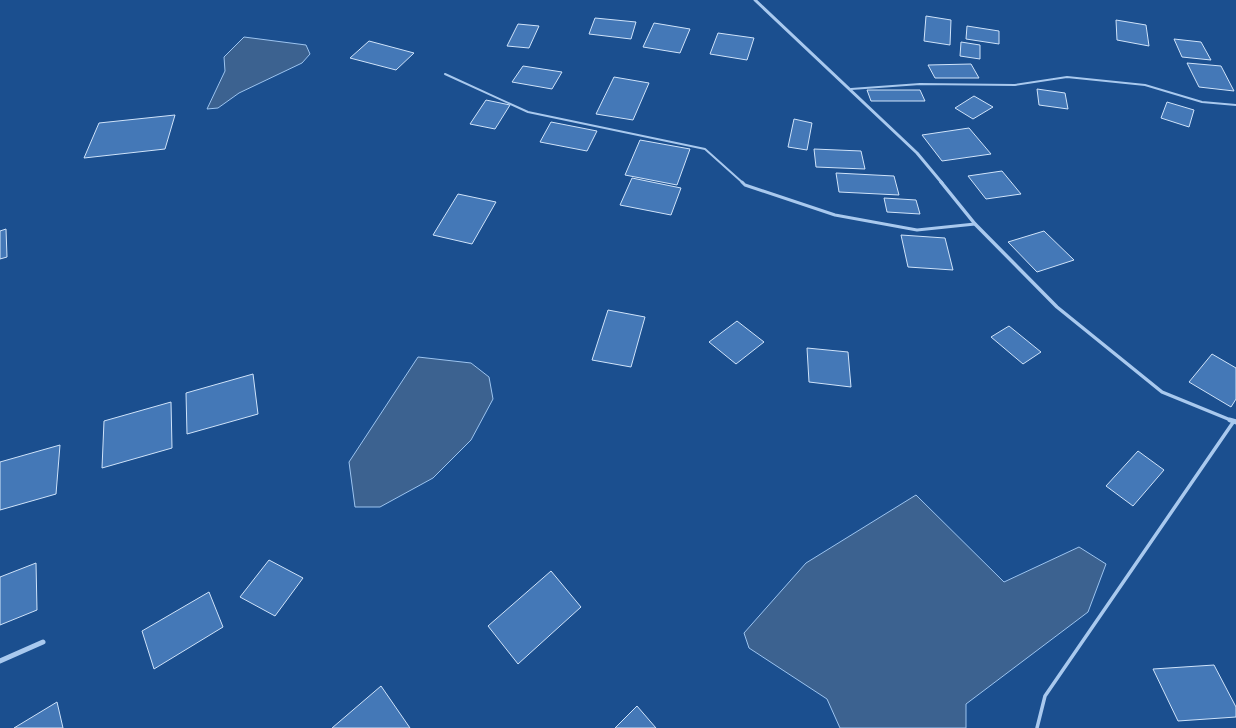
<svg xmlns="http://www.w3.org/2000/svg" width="1236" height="728" font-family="Barlow,sans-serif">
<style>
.water{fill:#3c6290;stroke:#9cc4f0}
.building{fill:#4478b7;stroke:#cfe3fa}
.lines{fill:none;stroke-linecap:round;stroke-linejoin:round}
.lane-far2{stroke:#a9c9ee;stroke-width:2}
.lane-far1{stroke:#a9c9ee;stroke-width:3}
.lane{stroke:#a9c9ee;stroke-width:3.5}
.street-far2{stroke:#a9c9ee;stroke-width:3}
.street-far1{stroke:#a9c9ee;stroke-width:3.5}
.street{stroke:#a9c9ee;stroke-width:5}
</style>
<rect width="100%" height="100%" fill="#1b4f8f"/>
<path class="water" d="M244,37l62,8 4,9 -8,9 -63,30 -21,15 -11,1 18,-38 -1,-14z
M418,357l53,6 18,14 4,22 -22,41 -38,38 -53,29h-25l-6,-45z
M916,495l88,87 75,-35 27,17 -18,48 -122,92v24h-126l-13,-29 -78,-51 -5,-15 62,-70z"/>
<path class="building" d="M926,16l25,4 -1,25 -26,-4z
M595,18l41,4 -5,17 -42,-5z
M1116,20l30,5 3,21 -32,-6z
M654,23l36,6 -10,24 -37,-6z
M518,24l21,2 -10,22 -22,-2z
M967,26l32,5v13l-33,-5z
M718,33l36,5 -7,22 -37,-6z
M1174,39l27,3 10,18 -29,-3z
M369,41l45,12 -18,17 -46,-12z
M961,42l19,3v14l-20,-3z
M1187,63l34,3 13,25 -35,-4z
M971,64l8,14h-44l-7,-13z
M523,66l39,6 -10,17 -40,-7z
M614,77l35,6 -16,37 -37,-6z
M1037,89l28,4 3,16 -29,-4z
M867,90h53l5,11h-54z
M974,96l19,11 -20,12 -18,-11z
M486,100l24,5 -15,24 -25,-5z
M1167,102l27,8 -5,17 -28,-9z
M175,115l-10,34 -81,9 15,-35z
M794,119l18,4 -5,27 -19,-3z
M551,122l46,9 -10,20 -47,-9z
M969,128l22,26 -49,7 -20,-26z
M640,140l50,9 -13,36 -52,-10z
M814,149l47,2 4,18 -49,-2z
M1002,171l19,23 -35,5 -18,-23z
M836,173l58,3 5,19 -60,-3z
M632,178l49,10 -10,27 -51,-10z
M458,194l38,8 -24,42 -39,-9z
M884,198l32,2 4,14 -33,-2z
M6,229l1,28 -7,2v-28z
M1044,231l30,29 -37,12 -29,-30z
M901,235l44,3 8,32 -45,-3z
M608,310l37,7 -14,50 -39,-7z
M737,321l27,21 -28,22 -27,-22z
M1009,326l32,26 -18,12 -32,-27z
M807,348l41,4 3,35 -42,-5z
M1212,354l24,14v31l-5,8 -42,-25z
M253,374l5,40 -71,20 -1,-41z
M171,402l1,46 -70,20 2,-47z
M60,445l-4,49 -56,16v-48z
M1138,451l26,19 -31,36 -27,-20z
M269,560l34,18 -28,38 -35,-19z
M36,563l1,47 -37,15v-48z
M551,571l30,36 -63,57 -30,-38z
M209,592l14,35 -69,42 -12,-38z
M1214,665l22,42v10l-58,4 -25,-52z
M381,686l29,42h-78z
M57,702l6,26h-49z
M637,706l19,22h-41z"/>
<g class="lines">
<path class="lane-far2" d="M445,74l83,38 177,37 38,34
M851,89l69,-5 95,1 52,-8 78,8 57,17 34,3"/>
<path class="lane-far1" d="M742,182l3,3 90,30 82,15 58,-6"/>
<path class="lane" d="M1037,728l8,-32 189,-275"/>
<path class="street-far2" d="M755,0l162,153 25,30"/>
<path class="street-far1" d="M941,182l34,42 82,83 105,85 71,29"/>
<path class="street" d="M1230,420l6,2
M0,661l43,-19"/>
</g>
</svg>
